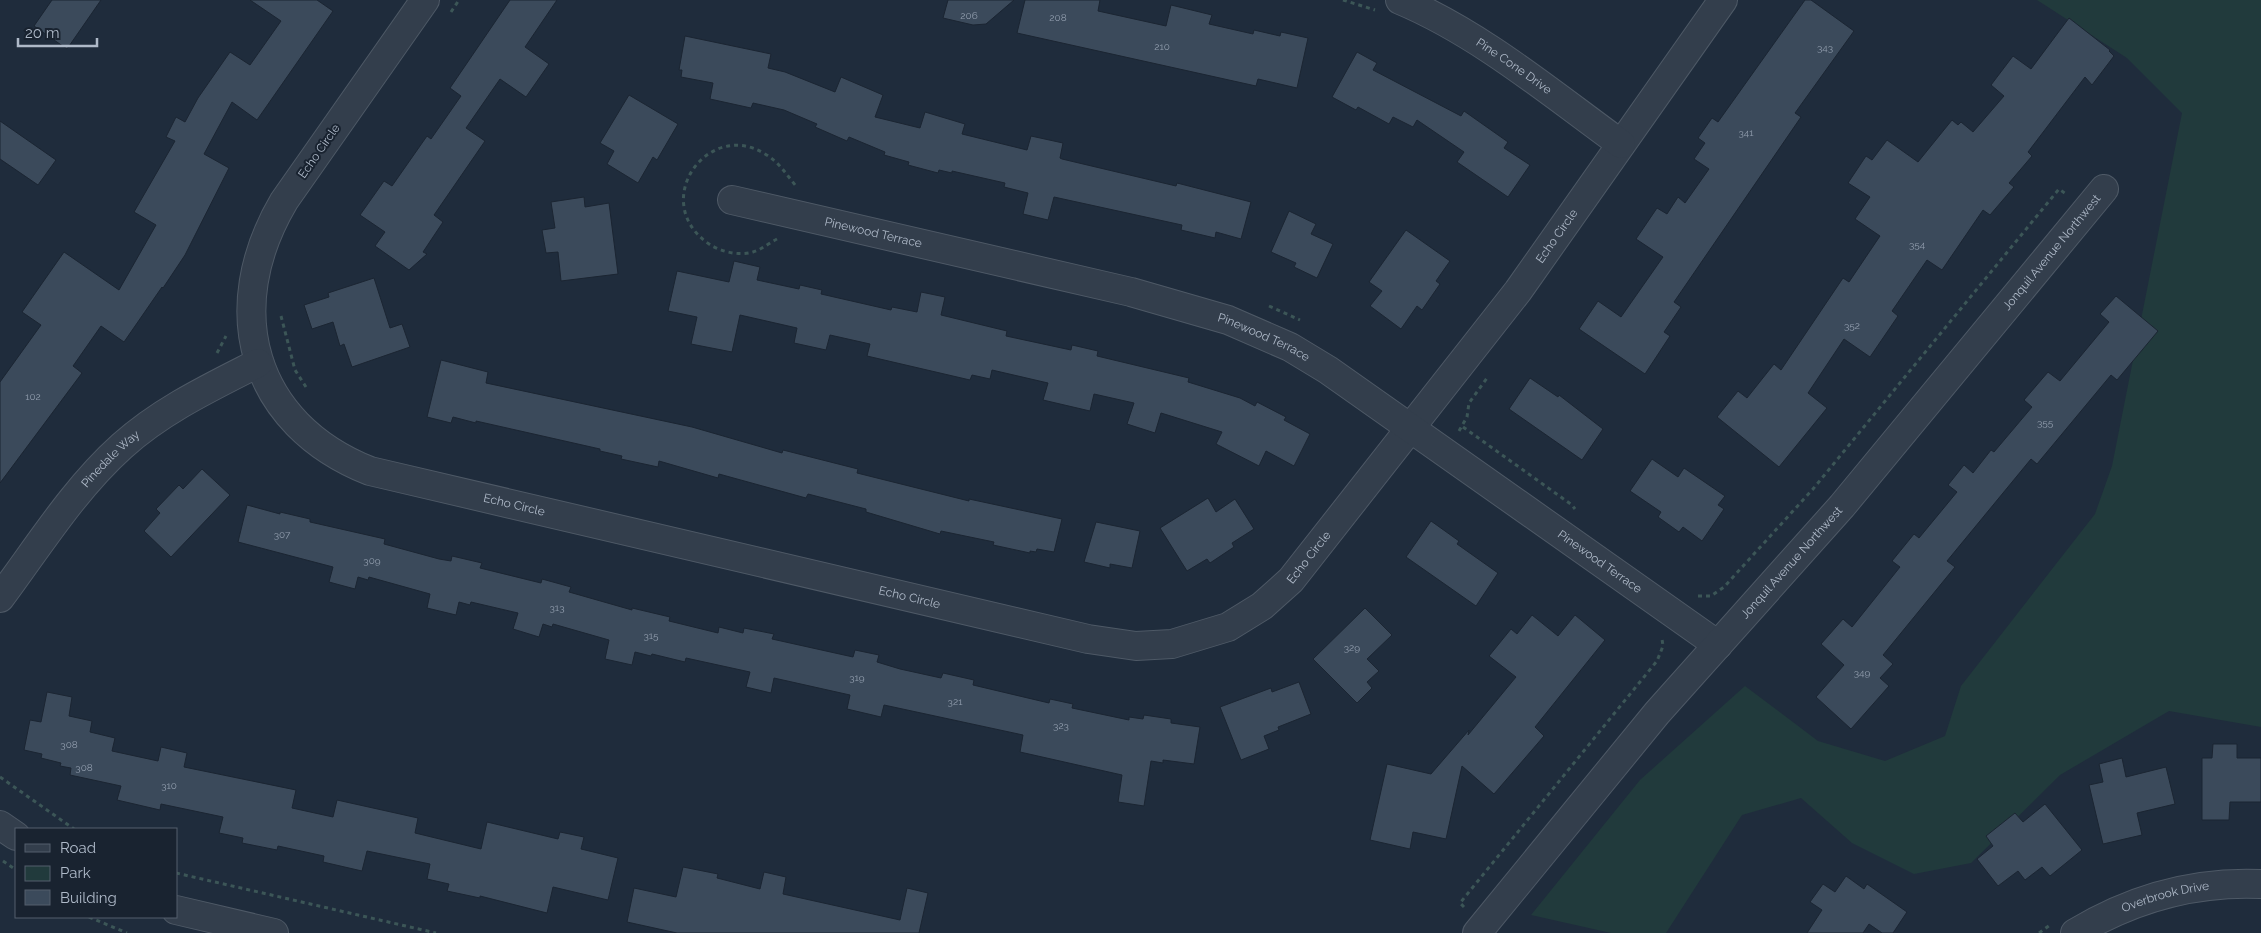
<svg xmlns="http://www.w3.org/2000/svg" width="2261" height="933" font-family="Raleway,sans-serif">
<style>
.green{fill:#213a3c}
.building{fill:#3b4a5b;stroke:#1b2532}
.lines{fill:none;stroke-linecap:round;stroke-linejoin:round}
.minor-casing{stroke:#4e5966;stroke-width:30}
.tertiary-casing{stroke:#4e5966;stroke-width:30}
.path{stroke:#3c5657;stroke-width:3;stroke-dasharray:4 4;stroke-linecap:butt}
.minor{stroke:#333e4c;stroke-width:28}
.tertiary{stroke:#333e4c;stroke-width:28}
.labels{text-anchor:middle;stroke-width:4;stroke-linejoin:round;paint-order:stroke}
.number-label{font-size:10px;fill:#919dad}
.street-label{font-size:12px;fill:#aeb9c8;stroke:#192330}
</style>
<rect width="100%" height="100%" fill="#1f2c3c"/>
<path class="green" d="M2037,0h224v727l-92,-16 -109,64 -89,88 -57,11 -62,-31 -51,-45 -59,17 -76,118h-55l-80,-18 109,-135 105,-94 73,55 67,20 60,-25 16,-50 134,-172 17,-48 70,-353 -55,-55z"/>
<path class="building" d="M52,0h49l-34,49 -33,-23z
M250,0h67l16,11 -76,109 -25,-18 -28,52 25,14 -44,87 -22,33 -1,-1 -38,55 -23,-16 -28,40 9,7 -82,110v-101l41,-57 -19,-13 42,-60 55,38 37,-65 -22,-13 41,-71 -9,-4 10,-20 9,5 13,-24 32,-46 20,13 31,-44z
M510,0h47l-32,47 24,17 -23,33 -26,-18 -34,49 19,13 -51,74 9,7 -20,30 4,2 -18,16 -34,-24 10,-14 -25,-17 24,-34 8,5 35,-50 4,3 30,-43 -11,-8z
M948,0h66l-28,24 -13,1 -30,-7z
M1025,0h75l-2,11 68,15 5,-21 41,10 -3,9 44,10 1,-4 26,6 1,-4 27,6 -11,50 -39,-9 -2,7 -239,-53z
M1805,0h6l43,31 -59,82 6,4 -127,185 7,5 -17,25 6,4 -25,38 -66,-45 19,-28 23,16 42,-60 -27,-18 21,-31 10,6 11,-17 7,6 24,-34 -15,-10 11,-16 -7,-5 14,-20 6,4z
M2069,18l41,32 -1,1 5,5 -22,29 -7,-8 -57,75 4,4 -23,27 5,4 -24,28 -7,-5 -41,60 -15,-10 -35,51 6,5 -28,41 -26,-18 -36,54 19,15 -48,59 -62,-50 21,-26 9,7 27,-34 7,6 62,-92 6,4 31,-46 -25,-17 15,-22 -22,-14 18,-27 6,4 15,-20 31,22 34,-42 6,5 3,-3 12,10 31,-36 -13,-11 22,-29 18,13z
M685,36l86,18 -3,14 17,4 50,20 6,-15 42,18 -8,22 45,11 5,-16 40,12 -3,10 65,16 4,-14 32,7 -3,15 2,1 114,27 1,-3 74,19 -10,37 -25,-7 -1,6 -34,-8 1,-5 -128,-28 -6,23 -25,-6 5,-21 -24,-6 1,-4 -53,-12v2l-13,-3 -1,3 -30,-8 1,-3 -25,-7 1,-3 -36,-15 -2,4 -32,-14 2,-3 -33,-14 -31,-7 -2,5 -41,-9 3,-16 -32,-6 1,-7h-3z
M1357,52l20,11 -4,7 88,46 3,-5 44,31 -4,6 26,17 -22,32 -51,-35 7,-10 -47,-32 -4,7 -20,-10 -4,7 -31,-17 -2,3 -24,-13z
M629,95l49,29 -21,36 -4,-3 -15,26 -31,-19 7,-13 -14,-8z
M0,121l56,39 -18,25 -38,-26z
M584,197l1,10 24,-4 9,71 -57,7 -3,-29 -12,1 -4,-23 13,-2 -4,-26z
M1289,211l27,13 -5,10 22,10 -16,34 -23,-11 2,-4 -25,-11z
M1406,230l44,31 -14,20 4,3 -18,26 -5,-4 -16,23 -31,-23 12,-15 -13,-9z
M734,261l26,6 -3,13 42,9 1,-4 22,5 -1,4 70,16 1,-3 25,5 4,-20 24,5 -4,18 66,16 -1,5 65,14 1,-5 26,6 -1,5 92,22 -1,4 52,16 15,8 2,-4 29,15 -2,3 26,14 -16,32 -28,-15 -7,15 -43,-22 6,-12 -61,-19 -6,20 -28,-9 7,-21 -40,-9 -4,17 -47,-11 5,-17 -56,-13 -2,9 -18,-4 -2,5 -103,-24 3,-12 -40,-9 -4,15 -32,-7 3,-15 -57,-13 -8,37 -41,-8 6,-27 -29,-6 9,-40 52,11z
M374,278l16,50 12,-4 8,23 -58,20 -8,-23 -4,2 -7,-24 -21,7 -8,-24 25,-8 -1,-4z
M2116,296l42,35 -41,49 -6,-5 -74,89 -6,-5 -84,102 8,6 -72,88 10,9 -13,14 9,8 -38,43 -35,-32 28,-32 -23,-21 22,-25 9,8 48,-60 -8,-6 22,-27 5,4 38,-46 -9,-7 16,-20 9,8 18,-23 3,2 38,-45 -8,-7 24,-28 12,9 49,-59 -9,-8z
M441,360l47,12 -2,11 206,44 90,26 1,-3 75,19 -1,4 112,28v-2l93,20 -8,33 -17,-3 -1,3 -6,-1v2l-37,-8 1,-3 -53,-11 -1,3 -74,-22v-3l-58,-15 -2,4 -87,-24 -1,4 -59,-17 -1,6 -37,-8 1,-3 -22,-5v-2l-124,-28v2l-23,-6 -2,6 -24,-6z
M1530,378l28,19 1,-2 44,34 -21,31 -73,-51z
M1652,459l26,18 6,-9 41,28 -7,9 6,4 -22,32 -19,-14 -4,5 -21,-15 3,-5 -31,-21z
M202,469l28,26 -59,62 -27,-26 16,-18 -4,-4 23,-24 4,4z
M1208,498l8,14 19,-13 19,30 -22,14 2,4 -24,16 -3,-4 -20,12 -27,-43z
M247,505l33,9v-2l30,7v3l75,17 -1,5 55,15 12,2 1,-5 30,7 -2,5 61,15 1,-4 29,8 -2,5 63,18v-2l38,9 -1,4 49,12 1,-6 24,6 1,-5 30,6 -2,5 81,18 2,-7 24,5 -2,7 23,7 41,9 2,-5 31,7 -1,5 76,18 1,-4 23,5 -1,4 57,12v-3l14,2 1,-4 27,4v4l29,4 -6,37 -31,-4v3l-12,-2 -7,45 -26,-4 4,-27 -102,-23 3,-17 -139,-30 -3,12 -34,-8 3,-14 -76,-17 -3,15 -25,-6 4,-15 -64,-14 -1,4 -33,-8 -1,2 -16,-4 -3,13 -27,-6 4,-19 -56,-16 -1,3 -9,-3 -4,13 -26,-8 5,-16 -47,-11 -1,3 -11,-3 -3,13 -29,-7 3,-14 -61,-17 -1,3 -10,-3 -3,12 -26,-7 4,-15 -95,-25z
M1431,521l28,20 -2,3 41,29 -22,33 -70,-49z
M1096,522l44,9 -8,37 -22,-4v4l-26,-6z
M1365,608l27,27 -25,24 12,12 -12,11 5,6 -15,15 -44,-44z
M1532,615l26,21 17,-21 30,25 -70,87 9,9 -50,58 -32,-28 -16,73 -33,-7 -3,17 -40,-9 17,-76 44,10 38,-44 -1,5 48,-58 -27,-21 22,-27 6,5z
M1299,682l12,32 -33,13 1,3 -15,6 5,13 -28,11 -21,-53 51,-19 1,4z
M47,692l25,5 -3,19 23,5 -2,11 25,6 -3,13 46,10 3,-14 26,6 -3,14 112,23 -4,18 41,9 4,-17 81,18 -3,15 66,16 6,-27 71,17 2,-7 24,5 -3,12 37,9 -10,42 -55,-13 -6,26 -67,-17v2l-33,-7 2,-7 -22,-5 3,-15 -63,-13 -5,20 -39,-9 1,-6 -46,-10 -1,4 -35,-7 1,-5 -24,-5 4,-16 -62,-13 -1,6 -43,-10 4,-14 -51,-11 1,-7 -11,-2 1,-3 -20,-5 1,-4 -18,-4 6,-30 11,2z
M2213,744h24v14h24v44h-31l-1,18h-27v-62h10z
M2122,758l4,19 40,-10 9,37 -38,9 5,22 -39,9 -14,-59 14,-3 -4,-18z
M2045,804l37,46 -32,26 -8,-9 -17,13 -7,-9 -20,15 -21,-27 16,-13 -7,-10 29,-23 8,9z
M683,867l35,7 -1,4 43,11 4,-17 22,5 -3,17 117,26 7,-32 21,5 -9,40h-242l-50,-11 7,-34 42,9z
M1846,876l18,13 3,-5 40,28 -14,21h-11l-13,-9 -6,9h-56l15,-23 -12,-8 13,-18 12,8z"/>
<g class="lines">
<defs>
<g id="minor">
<path id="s1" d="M425,0l-141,201c-64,108 -33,223 86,270l718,168 48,7 36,-2 56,-17 34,-21 29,-26 227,-289 205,-291"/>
<path id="s2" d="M1400,0c79,33 152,94 221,144"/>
<path id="s3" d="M732,200l399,92 97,28 62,27 38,23 390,275"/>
<path id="s4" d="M0,598c38,-51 74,-109 122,-152 40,-36 89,-59 136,-83"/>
<path id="s5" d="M2075,933c58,-35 119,-52 186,-49"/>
</g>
<g id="tertiary">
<path d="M0,825l16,11"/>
<path d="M176,910l98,23"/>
<path id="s6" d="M1477,933l180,-220 185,-207 262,-317"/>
</g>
</defs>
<use href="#minor" class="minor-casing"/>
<use href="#tertiary" class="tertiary-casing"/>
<path class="path" d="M1343,0l32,10
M451,12l8,-12
M777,239c-8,4 -16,11 -24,13 -14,4 -32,0 -44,-8 -61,-42 -1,-126 56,-90 14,8 21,20 31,32
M1269,306l31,14
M281,316l14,54 11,17
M217,353l9,-17
M1463,427l109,78 3,4
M1459,431l8,-14 2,-14 18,-25
M1698,596h13l13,-9 89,-98 246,-300 7,5
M0,777l74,52
M3,861l13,9
M176,873l260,60
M1464,907l-4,-4 197,-242 6,-15 -1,-7
M89,917l38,16
M2039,933l11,-8"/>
<use href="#minor" class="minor"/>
<use href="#tertiary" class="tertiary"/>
</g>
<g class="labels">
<g class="number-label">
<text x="969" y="19">206</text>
<text x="1058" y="21">208</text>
<text x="1162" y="50">210</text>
<text x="1825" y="51">343</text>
<text x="1746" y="136">341</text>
<text x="1917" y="248">354</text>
<text x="1852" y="329">352</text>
<text x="33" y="400">102</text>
<text x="2045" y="426">355</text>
<text x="282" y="538">307</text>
<text x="372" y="564">309</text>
<text x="557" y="611">313</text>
<text x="651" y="639">315</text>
<text x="1352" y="651">329</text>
<text x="1862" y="676">349</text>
<text x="857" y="681">319</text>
<text x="955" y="705">321</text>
<text x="1061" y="729">323</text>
<text x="69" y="748">308</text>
<text x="84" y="771">308</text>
<text x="169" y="789">310</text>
</g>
<g class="street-label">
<text dy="4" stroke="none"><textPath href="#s2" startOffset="132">Pine Cone Drive</textPath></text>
<text transform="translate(319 151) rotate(-55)" y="4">Echo Circle</text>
<text dy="4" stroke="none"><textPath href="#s3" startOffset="145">Pinewood Terrace</textPath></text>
<text dy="4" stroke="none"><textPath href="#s1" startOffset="1968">Echo Circle</textPath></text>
<text dy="4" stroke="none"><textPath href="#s6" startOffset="891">Jonquil Avenue Northwest</textPath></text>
<text dy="4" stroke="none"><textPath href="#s3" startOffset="550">Pinewood Terrace</textPath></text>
<text dy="4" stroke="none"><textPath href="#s4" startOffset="178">Pinedale Way</textPath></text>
<text dy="4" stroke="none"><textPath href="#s1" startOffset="722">Echo Circle</textPath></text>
<text dy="4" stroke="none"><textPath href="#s1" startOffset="1562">Echo Circle</textPath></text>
<text dy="4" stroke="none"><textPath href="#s3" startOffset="955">Pinewood Terrace</textPath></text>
<text dy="4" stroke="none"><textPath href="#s6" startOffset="486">Jonquil Avenue Northwest</textPath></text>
<text dy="4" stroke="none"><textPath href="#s1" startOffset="1128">Echo Circle</textPath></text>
<text dy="4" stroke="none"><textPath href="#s5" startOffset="98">Overbrook Drive</textPath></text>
</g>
</g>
<rect x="15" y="828" width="162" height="90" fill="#192330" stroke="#555f6d"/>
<rect x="25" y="844" width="25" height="8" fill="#333e4c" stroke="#555f6d"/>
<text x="60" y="853" font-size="15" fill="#aeb9c8">Road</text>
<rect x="25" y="866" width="25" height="15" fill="#213a3c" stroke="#555f6d"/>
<text x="60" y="878" font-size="15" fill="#aeb9c8">Park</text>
<rect x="25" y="890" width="25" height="15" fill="#3b4a5b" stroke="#555f6d"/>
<text x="60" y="903" font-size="15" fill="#aeb9c8">Building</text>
<path d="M18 38v8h79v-8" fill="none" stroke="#aeb9c8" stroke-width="2.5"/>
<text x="25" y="38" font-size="15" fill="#aeb9c8" stroke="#192330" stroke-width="4" paint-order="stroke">20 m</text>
</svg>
